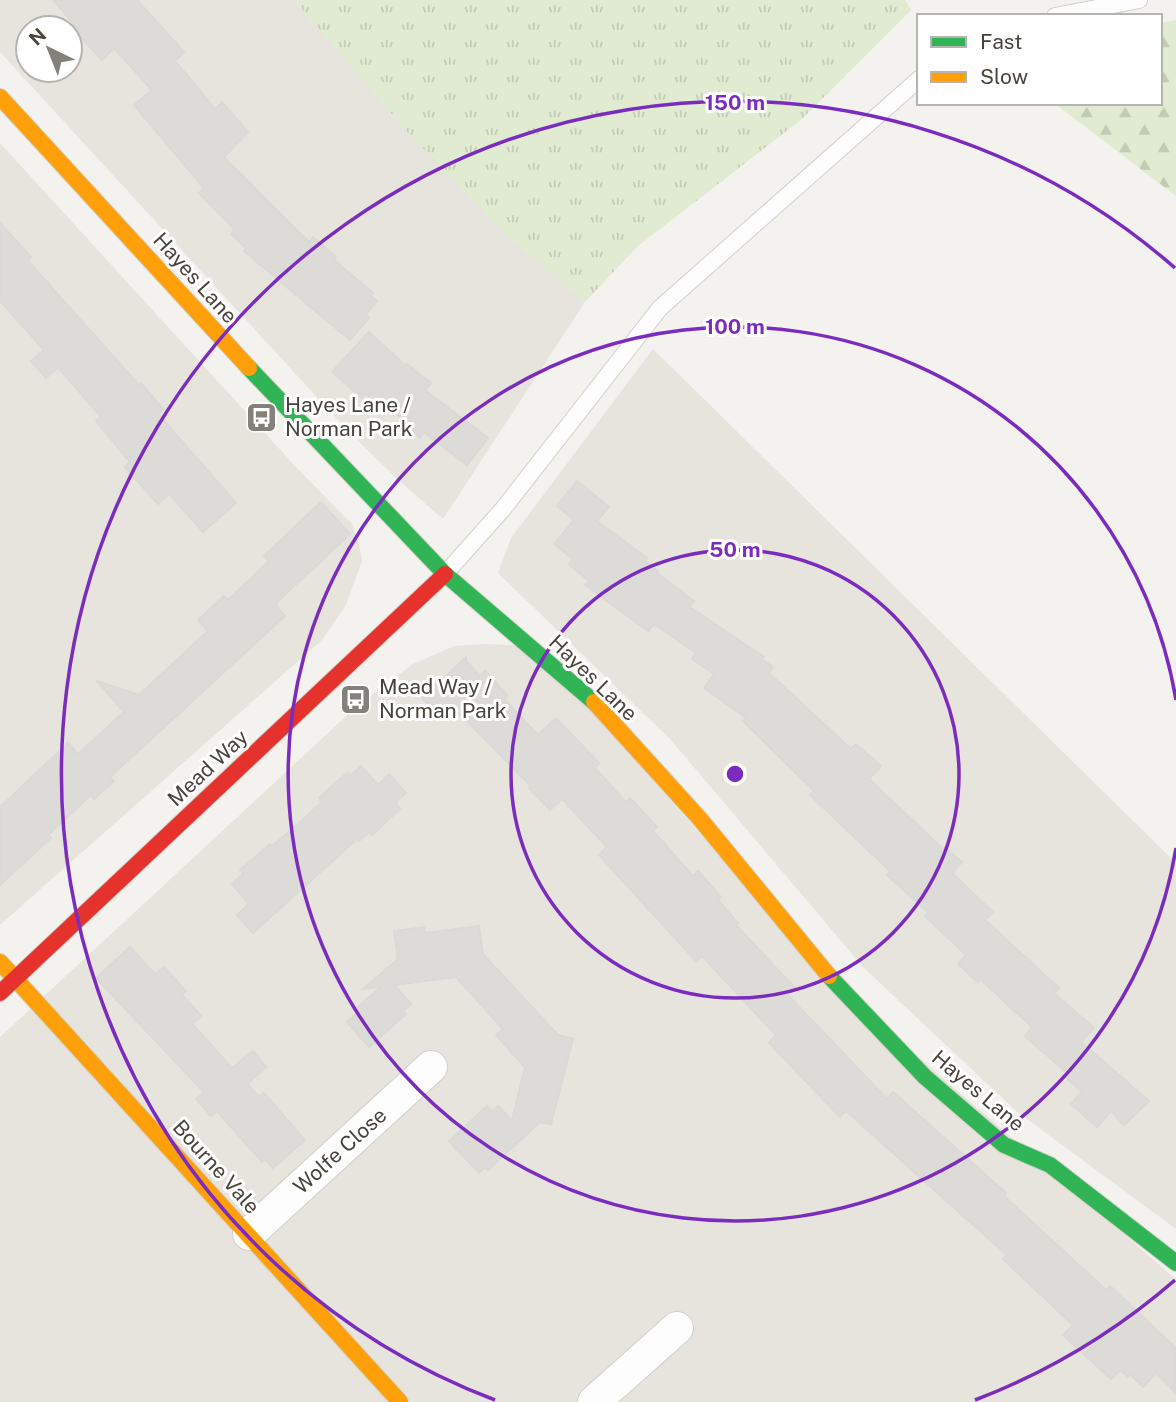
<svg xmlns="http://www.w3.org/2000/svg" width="1176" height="1402" font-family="'Public Sans',sans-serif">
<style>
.residential{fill:#e6e4dd;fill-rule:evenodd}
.grass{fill:url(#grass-tufts)}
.forest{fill:url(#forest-firs)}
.building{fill:#dddbd7;stroke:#dbd9d5;stroke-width:2}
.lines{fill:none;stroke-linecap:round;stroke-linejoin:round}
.lane-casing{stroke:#d1d0cc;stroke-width:18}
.street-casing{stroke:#d1d0cc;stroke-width:34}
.fast-casing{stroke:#d2cfc6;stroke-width:18}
.slow-casing{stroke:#d2cfc6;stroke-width:18}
.jam-casing{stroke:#d2cfc6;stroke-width:18}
.lane{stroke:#fdfdfd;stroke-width:16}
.street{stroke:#fdfdfd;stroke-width:32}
.fast{stroke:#30b455;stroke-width:16}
.slow{stroke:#ff9f0a;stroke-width:16}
.jam{stroke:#e5322d;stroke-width:16}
.ring{fill:none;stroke:#7b2cbf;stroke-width:3.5}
.labels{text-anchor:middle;stroke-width:6;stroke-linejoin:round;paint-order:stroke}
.street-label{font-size:21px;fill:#49443b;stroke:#fff}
.poi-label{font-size:21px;fill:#49443b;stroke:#fff;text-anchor:start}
.centre{fill:#7b2cbf;stroke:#fff;stroke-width:3.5}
.ring-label{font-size:21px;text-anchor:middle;font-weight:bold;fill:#7b2cbf;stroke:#fff;stroke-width:6;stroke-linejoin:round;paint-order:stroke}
</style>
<defs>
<pattern id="grass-tufts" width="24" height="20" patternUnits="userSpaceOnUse" patternTransform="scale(1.75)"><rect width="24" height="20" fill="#e0ebd2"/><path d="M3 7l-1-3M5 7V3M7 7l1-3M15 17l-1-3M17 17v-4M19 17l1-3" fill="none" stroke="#c2cbb5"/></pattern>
<pattern id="forest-firs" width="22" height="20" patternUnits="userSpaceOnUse" patternTransform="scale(1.75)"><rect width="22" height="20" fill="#e0ebd2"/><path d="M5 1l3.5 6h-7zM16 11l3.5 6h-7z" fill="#c2cbb5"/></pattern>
</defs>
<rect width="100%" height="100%" fill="#f3f2ef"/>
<path class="residential" d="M0,0h294l110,127 99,105 82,70 -142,217 -47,-41 -49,-48 -347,-378zM28,28h42v42h-42z
M0,143l295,323 57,58 7,20 3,17 -16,44 -24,35 -322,285z
M653,349l523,514v366l-160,-118 -153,-144 -193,-228 -172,-166 13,-35z
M487,644l47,2 296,335 346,298v123h-1176v-365l356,-330 57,-43 41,-18z"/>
<path class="grass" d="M294,0h611l6,10 -109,109 -164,127 -53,56 -82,-70 -99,-104z"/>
<path class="forest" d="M1176,20v176l-122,-93h106v-80z"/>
<path class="building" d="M53,0h84l47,52 -9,9 40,48 7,-7 26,30 -24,25 85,85 4,-5 23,20 -2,3 39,33 -2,3 6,5 -12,14 4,3 -19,22 -106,-89 2,-3 -15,-14 4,-4 -36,-37 5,-5 -70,-83 18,-15 -38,-42 -12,12 -24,-26 3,-2z
M0,223l31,34 -4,3 112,125 2,-2 22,26 -5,5 78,89 -33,29 -34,-38 -11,10 -33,-37 5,-5 -34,-41 5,-4 -43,-50 -12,11 -15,-17 13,-11 -44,-49z
M369,332l37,34 1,-2 24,19 -6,7 63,48 -21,27 -43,-33 -4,6 -26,-27 -2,4 -26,-21 -4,4 -30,-26z
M577,481l32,26 -12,14 50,37 -2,3 13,10 -1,2 37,28 -4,6 74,50 -2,2 11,8 -4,6 82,76 5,-5 25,22 -12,13 74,70 2,-2 17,15 -10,11 41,39 -8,8 74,68 -5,5 40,35 -13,14 68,59 -25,24 -13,-14 -14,16 -26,-23 11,-12 -18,-16 3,-3 -42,-37 7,-9 -52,-48 -2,3 -20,-18 8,-9 -41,-39 4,-3 -42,-38 3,-4 -80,-76 4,-4 -71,-70 3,-3 -42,-30 10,-14 -22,-15 4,-6 -42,-29 -6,7 -63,-46 4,-4 -20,-17 4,-5 -19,-15 20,-24 -17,-14z
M321,502l29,32 -75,70 10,12 -175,161 4,4 -20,18 -3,-4 -43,40 3,3 -51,47v-78l68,-64 10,11 46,-42 -27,-31 42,14 69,-64 -10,-11 26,-24 4,4 41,-39 -5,-5z
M466,657v4l14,15 5,-5 23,25 -4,3 34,36 18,-17 43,45 -4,5 31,34 4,-4 27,29 -4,4 40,45 5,-5 23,26 -3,3 20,23 -2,2 58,62 -7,7 100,105 6,-7 113,101 -2,3 102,94 4,-4 66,62v45l-20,-20 -13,14 -13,-13 -2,3 -8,-7 -9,9 -48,-44 10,-10 -70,-66 4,-4 -161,-144 -6,6 -71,-74 7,-8 -74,-79 -6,5 -97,-106 8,-8 -45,-48 -12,11 -21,-22 2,-2 -81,-82 -12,11 -16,-17z
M361,766l17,19 11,-11 17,19 -11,10 5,6 -28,26 -3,-3 -10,9 -2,-2 -104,94 -16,-18 12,-11 -17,-20 11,-10 -3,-4 30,-26 2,2 26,-22 24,-22 -3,-4 29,-26 2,4z
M479,926l4,28 75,81 15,4 -22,85 -11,-2 -52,48 -3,-3 -6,6 -30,-32 38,-35 5,6 6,-6 14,14 13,-53 -29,-32 7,-6 -47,-52 -62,8 17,19 -8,7 3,3 -37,33 -22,-25 12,-11 -2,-3 24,-21 -18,2 35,-30 -4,-28 30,-4 1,6z
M130,947l25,27 9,-7 22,24 -4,4 19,21 -9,8 40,44 21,-17 13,16 -19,17 12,13 5,-4 41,47 -32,28 -8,-9 -3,3 -45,-51 -6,5 -15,-17 8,-7 -108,-114z"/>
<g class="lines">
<defs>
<path id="lane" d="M1055,16l84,-16
M445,574l58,-65 157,-201 259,-229"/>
<path id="street" d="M249,1234l182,-167
M594,1402l83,-74"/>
<path id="fast" d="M249,368l196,206 149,128
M829,976l96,101 79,68 46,20 126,98"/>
<path id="slow" d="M0,97l249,271
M594,702l106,117 129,157
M0,962l400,440"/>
<path id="jam" d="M0,993l445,-419"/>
</defs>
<use href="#lane" class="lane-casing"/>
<use href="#street" class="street-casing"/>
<use href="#fast" class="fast-casing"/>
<use href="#slow" class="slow-casing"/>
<use href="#jam" class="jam-casing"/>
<use href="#lane" class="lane"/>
<use href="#street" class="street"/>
<use href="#fast" class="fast"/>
<use href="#slow" class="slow"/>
<use href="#jam" class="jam"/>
</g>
<g class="ring">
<circle cx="735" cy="774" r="224"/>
<path d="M1176 848A447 447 0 1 1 1176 700"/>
<path d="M1175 1280A671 671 0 0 1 975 1400M495 1400A671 671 0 1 1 1175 268"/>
</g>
<defs>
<symbol id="bus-square" viewBox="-11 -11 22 22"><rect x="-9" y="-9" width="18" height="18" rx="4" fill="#84817a" stroke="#fff"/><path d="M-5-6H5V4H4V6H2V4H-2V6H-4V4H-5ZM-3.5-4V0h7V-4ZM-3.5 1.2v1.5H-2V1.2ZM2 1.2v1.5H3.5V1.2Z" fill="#fff"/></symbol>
</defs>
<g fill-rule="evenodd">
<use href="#bus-square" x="244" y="400" width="35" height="35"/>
<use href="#bus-square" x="338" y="682" width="35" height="35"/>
</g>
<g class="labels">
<g class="street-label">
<text transform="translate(195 278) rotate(48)" y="7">Hayes Lane</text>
<text transform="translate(593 678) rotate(44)" y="7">Hayes Lane</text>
<text transform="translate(208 768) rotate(-43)" y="7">Mead Way</text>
<text transform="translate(978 1091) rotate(40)" y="7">Hayes Lane</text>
<text transform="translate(340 1151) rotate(-42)" y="7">Wolfe Close</text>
<text transform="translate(216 1167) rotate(48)" y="7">Bourne Vale</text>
</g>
<g class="poi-label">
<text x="285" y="412">Hayes Lane /<tspan x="285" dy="24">Norman Park</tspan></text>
<text x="379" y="694">Mead Way /<tspan x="379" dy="24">Norman Park</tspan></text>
</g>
</g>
<circle cx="735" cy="774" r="10" class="centre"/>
<g class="ring-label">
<text x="735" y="110">150 m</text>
<text x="735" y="334">100 m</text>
<text x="735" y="557">50 m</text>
</g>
<rect x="917" y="14" width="245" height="91" fill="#ffffff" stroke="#b6b4b1" stroke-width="2"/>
<rect x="931" y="37" width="35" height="10" fill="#30b455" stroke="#b6b4b1" stroke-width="2"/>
<text x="980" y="49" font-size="21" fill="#49443b">Fast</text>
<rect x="931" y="72" width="35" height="10" fill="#ff9f0a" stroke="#b6b4b1" stroke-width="2"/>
<text x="980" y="84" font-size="21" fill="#49443b">Slow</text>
<g transform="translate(49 49) rotate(317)"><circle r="33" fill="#ffffff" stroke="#b6b4b1" stroke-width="2"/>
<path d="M0-5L12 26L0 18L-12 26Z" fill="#84817a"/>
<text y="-10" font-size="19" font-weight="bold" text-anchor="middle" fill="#49443b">N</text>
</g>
</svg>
